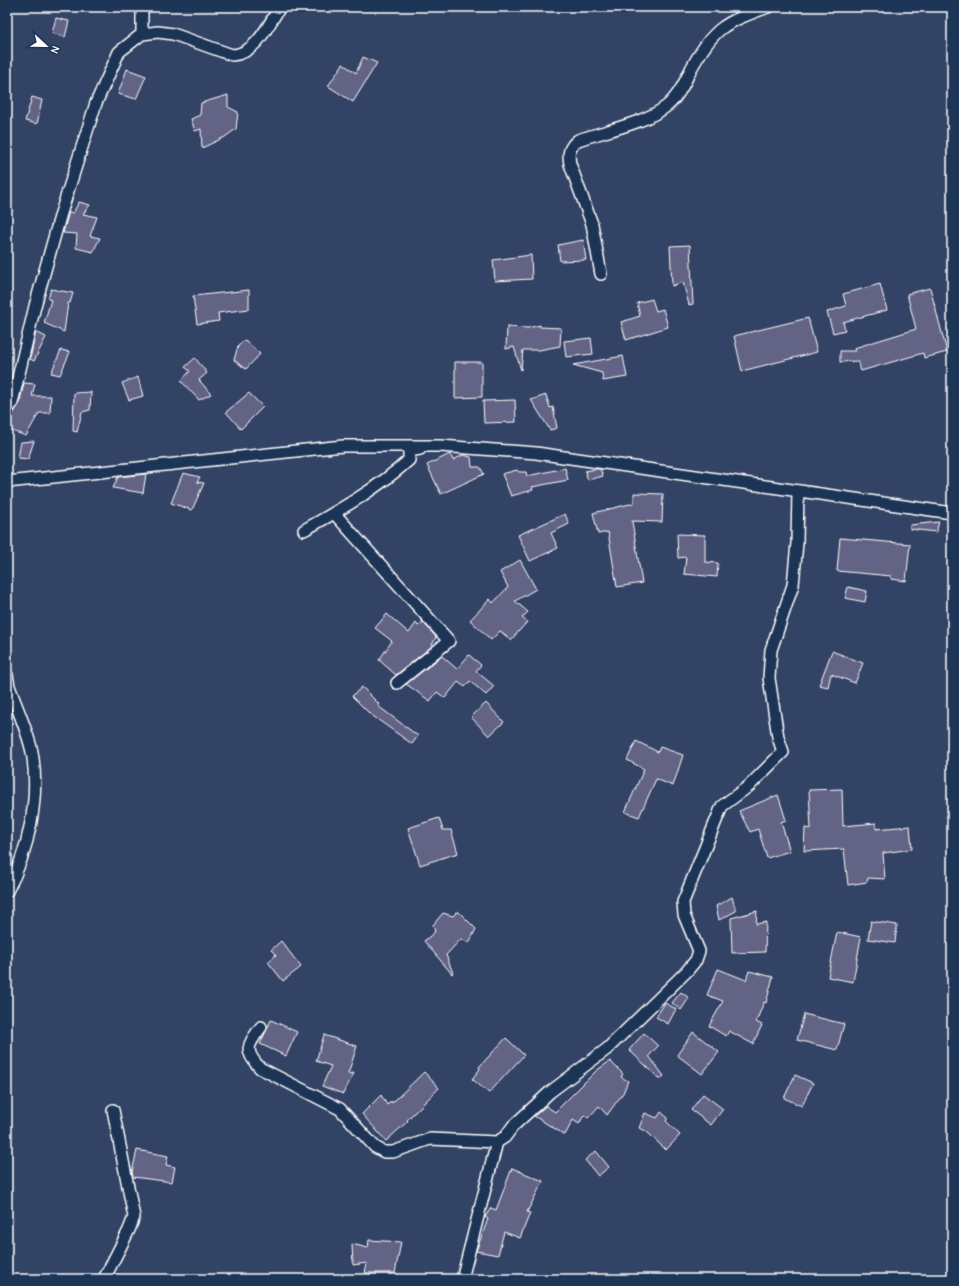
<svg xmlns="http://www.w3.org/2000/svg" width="959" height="1286" font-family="'Comic Neue',sans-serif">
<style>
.building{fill:#646486;stroke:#fff}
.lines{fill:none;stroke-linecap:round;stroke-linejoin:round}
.minor-casing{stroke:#fff;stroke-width:14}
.minor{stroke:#1d3557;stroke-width:11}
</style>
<rect width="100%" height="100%" fill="#324365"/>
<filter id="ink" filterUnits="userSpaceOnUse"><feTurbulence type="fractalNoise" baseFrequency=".025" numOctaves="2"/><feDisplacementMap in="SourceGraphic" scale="8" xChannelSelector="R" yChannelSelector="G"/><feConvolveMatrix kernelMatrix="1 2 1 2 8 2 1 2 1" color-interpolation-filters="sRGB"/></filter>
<g filter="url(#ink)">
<path class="building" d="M56,18l13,3 -4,16 -13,-4z
M363,57l14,6 -24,39 -25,-16 15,-22 13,9z
M127,69l19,7 -10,23 -18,-5z
M228,95v12l10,5 -2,17 -11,8 -23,11 -1,-19 -6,2 -4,-12 9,-4 1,-12z
M32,97l10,3 -5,24 -12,-3z
M79,202l11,3 -7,9 14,3 -7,19 10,2 -7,14 -17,-4 1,-14 -14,-1 6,-21 4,1z
M583,240l3,20 -26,1 -2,-16z
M690,245l3,59 -4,1 -6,-23 -11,4 -2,-40z
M531,255l1,24 -37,2 -2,-21z
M880,284l7,26 -44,12 2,8 -12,3 -6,-21 19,-6 -3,-12z
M930,288l17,64 -23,6 -1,-5 -62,18 -3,-10 -18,1v-11h15l-1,-3 62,-19 -9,-35z
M51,289l22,4 -3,10h-2l-4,29 -20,-9 7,-23 -3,-1z
M249,290v19l-31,4 1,8 -22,3 -4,-28z
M652,299l4,12 7,-2 5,18 -42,13 -5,-18 19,-6 -3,-13z
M808,318l9,34 -75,19 -8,-35z
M540,325v2l21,1 -1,18 -21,4h-16l-2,20 -7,-23 -8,2 1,-22 21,1z
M36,332l10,5 -12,24 -4,-2z
M591,338l2,16 -27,3 -2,-16z
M245,340l15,14 -14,15 -12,-9 4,-14z
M61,350l9,2 -10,23 -9,-2z
M623,356l4,21 -24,4 -1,-8 -29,-8z
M195,358l12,15 -8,7 12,14 -12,6 -18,-19 9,-10 -5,-4z
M455,362h27v35l-27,1z
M138,377l5,19 -14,4 -7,-17z
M24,383l11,1 -3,12h19l-1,17h-11l-13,23 -19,-7v-8l12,-16z
M91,392l-1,18 -8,2 -5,20 -4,-1 1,-38z
M249,393l14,14 -22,22 -15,-17z
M546,395l4,13 3,-1 4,21 -7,2 -19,-30z
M515,400l1,22 -32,1 -1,-22z
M34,441l-6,18 -10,-1 3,-16z
M450,454l3,6 10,-5 8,2 1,10h8l4,7 -43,20 -14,-29z
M565,468l3,12 -36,7 1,3 -22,6 -9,-22 15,-4 2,2h7l1,4z
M596,469h4l3,7 -15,4 -3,-9z
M183,473l17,4 -3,5 7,1 -12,27 -21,-7z
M146,474l-3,19 -30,-5 5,-11z
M634,493l29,1 -1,28 -30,-1 10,62 -25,4 -9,-55 -10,2 -5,-21 41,-10z
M565,514l4,10 -18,9 7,15 -28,13 -12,-26z
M939,522l-3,10 -26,-3v-4z
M677,534l28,1v27l13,1 -1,14 -33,-3 2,-17 -8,1z
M840,538l70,6 -4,37 -15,-2v-3l-54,-5z
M520,560l16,29 -21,12 13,11 -6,6 5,4 -16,18 -11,-9 -9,9 -21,-20 20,-21 3,4 15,-16 -8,-15z
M848,587l19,4 -2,11 -20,-4z
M387,614l22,19 7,-10 2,3 5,-4 13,15 -5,10 -35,28 -17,-15 13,-19 -17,-13z
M832,651l31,12 -8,20 -24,-9 -3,13 -9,-2z
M469,655l12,10 -5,6 18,15 -8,9 -16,-14 -5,6 -7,-5 -13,16 -8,-6 -7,9 -24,-17 36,-28 15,13z
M362,687l17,17 -1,2 40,30 -6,8 -42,-30 -18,-18z
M486,703l18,19 -15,14 -18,-19z
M636,741l22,11 2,-5 23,8 -10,31 -17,-7 -17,38 -14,-5 19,-43 -17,-9z
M842,789l1,37 33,-3v6l34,-3 2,23 -29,4 2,26 -17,-1 -1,4 -19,3 -4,-36 -40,2 1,-23 6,1 -2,-39z
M778,795l8,25 -5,2 9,29 -23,7 -9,-29 -8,3 -11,-21z
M439,818l4,12h8l7,23 -38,12 -12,-37z
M732,897l4,14 -17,9 -3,-14z
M458,911l18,18 -7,14 -8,-4 -15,16 7,18 -1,1 -28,-33 11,-9 -2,-7 10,-12 10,3z
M757,911l-1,13 10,-2 -1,30 -33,1 -1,-35z
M871,921l26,4 -2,18 -27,-4z
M837,932l24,5 -8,45 -25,-5z
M281,941l20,26 -18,14 -15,-19 8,-7 -5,-5z
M718,969l28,11 3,-9 24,6 -7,26 -2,-1 -8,20 6,3 -9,19 -24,-13 -3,5 -17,-10 14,-25 -16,-6z
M681,992l8,6 -8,12 -9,-7z
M665,1003l11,6 -8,15 -12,-7z
M804,1014l40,10 -7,26 -40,-10z
M271,1020l26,12 -11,24 -26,-12z
M693,1032l26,20 -17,22 -25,-19z
M644,1033l14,13 -9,10 15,20 -4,3 -31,-29z
M324,1035l33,11 -9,28 6,-1 -11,21 -21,-8 9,-20 -15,-5z
M506,1038l18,17 -35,38 -17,-14 8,-10 -1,-2z
M610,1061l13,13 -2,3 7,4 -5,12 -16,22 -8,-9 -11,12 -4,-3 -5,9 -6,-4 -8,15 -31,-19 12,-10 9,6 41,-41z
M424,1072l15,16 -32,32 1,1 -22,20 -24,-27 19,-19 6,10 4,-4 1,2z
M795,1075l18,8 -11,23 -18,-8z
M703,1094l20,15 -12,16 -20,-15z
M661,1112l7,6 -2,3 14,14 -14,15 -20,-19 -7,-3 6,-15 12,5z
M137,1150l31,6 -2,9 9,2 -3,15 -39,-5 -1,-5z
M596,1151l13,16 -11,9 -13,-16z
M512,1168l31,13 -16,31 3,1 -10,25 -16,-6 -6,23 -22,-4 12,-32 -3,-2 6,-9 5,2z
M369,1240l32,2 -6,31h-30l2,-10 -14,2 -1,-21 16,4z"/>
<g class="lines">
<defs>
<path id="minor" d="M142,7v27
M601,274l-9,-50 -22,-60c-2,-11 -1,-17 8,-24 26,-9 69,-17 90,-35 11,-10 17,-23 23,-36 23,-42 33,-46 77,-62
M7,411l5,-8 23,-97 26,-93 35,-110 23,-51 23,-18 16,-2 15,2 59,21c24,-1 36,-30 48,-48
M7,482l336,-36h97l96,7 416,60
M334,513l115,128 -52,42
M304,530c36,-20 74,-42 105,-70v-9l11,-2
M7,675l2,11c7,20 19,46 23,66 8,45 -3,99 -25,139
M261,1027c-13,18 -18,23 -1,41l80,41 35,38 9,5h9l37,-13 67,3 8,-5 8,-11 37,-34 57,-43 80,-78 9,-11 3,-9 -15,-36 -1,-13 39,-96 27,-20 34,-34 -5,-15 -9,-59 2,-28 22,-65 4,-42 1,-52
M104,1279l25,-49 5,-13 -21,-107
M462,1279l35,-137"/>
</defs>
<use href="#minor" class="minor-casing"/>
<use href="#minor" class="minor"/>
</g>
</g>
<rect width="959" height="1286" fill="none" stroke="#1d3557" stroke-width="24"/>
<rect x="12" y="12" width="935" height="1262" fill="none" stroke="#fff" stroke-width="1.5" filter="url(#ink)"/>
<g transform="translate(46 46) rotate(112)" stroke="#1d3557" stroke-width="3" paint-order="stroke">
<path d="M0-3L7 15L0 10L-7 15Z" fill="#ffffff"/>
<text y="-6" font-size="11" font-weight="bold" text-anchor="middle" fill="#ffffff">N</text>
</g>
</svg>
